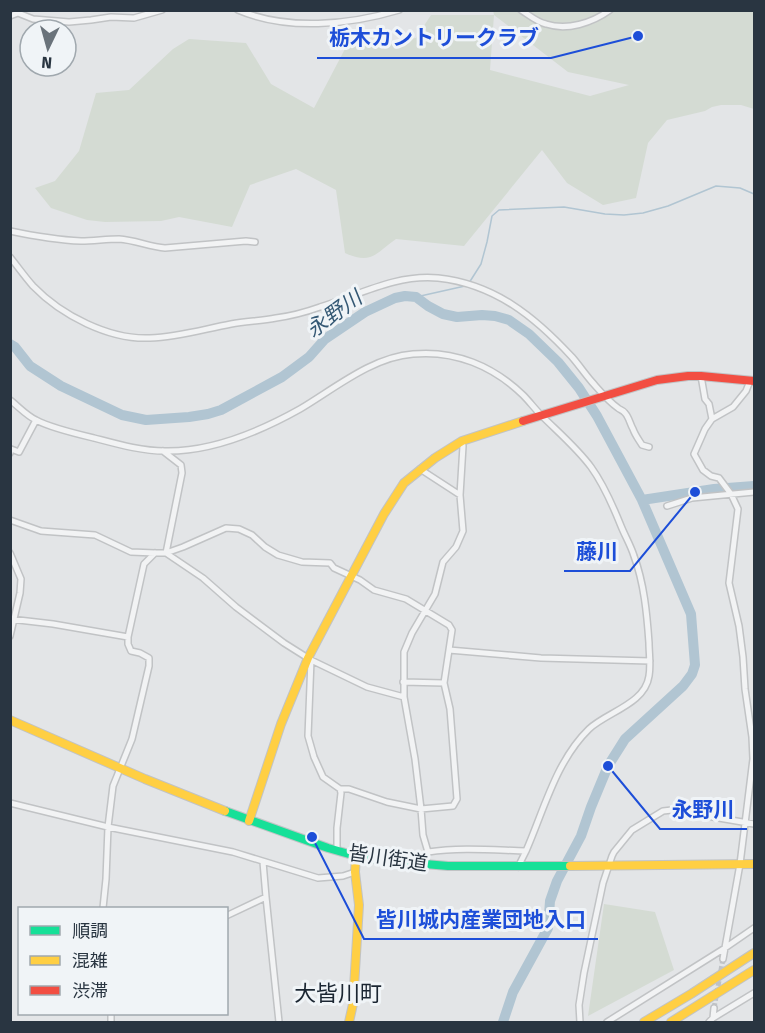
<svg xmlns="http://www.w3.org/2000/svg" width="765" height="1033" font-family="'Fira Sans','Noto Sans JP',sans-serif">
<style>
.green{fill:#d4dbd3;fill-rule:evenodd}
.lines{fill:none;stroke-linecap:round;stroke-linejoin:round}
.stream{stroke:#b1c5d2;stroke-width:1.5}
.river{stroke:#b1c5d2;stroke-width:10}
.street-tunnel{stroke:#bec2c6;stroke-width:5;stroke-dasharray:5 2.5;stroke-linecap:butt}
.street-casing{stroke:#c1c3c5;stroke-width:8}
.fast-casing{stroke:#c1c3c5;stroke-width:10}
.slow-casing{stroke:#c1c3c5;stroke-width:10}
.jam-casing{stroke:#c1c3c5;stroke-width:10}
.street{stroke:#f2f3f4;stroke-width:5}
.fast{stroke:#16e098;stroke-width:8}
.slow{stroke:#ffcf43;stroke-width:8}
.jam{stroke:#f24e42;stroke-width:8}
.labels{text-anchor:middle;stroke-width:6;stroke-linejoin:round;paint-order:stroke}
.street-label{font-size:20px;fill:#293541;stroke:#f0f4f7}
.water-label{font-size:21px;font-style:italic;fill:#345874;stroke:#f0f4f7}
.quarter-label{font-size:22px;fill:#1b2632;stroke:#f0f4f7}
.leader{fill:none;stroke:#1d4ed8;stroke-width:2}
.callout-dot{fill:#1d4ed8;stroke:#f0f4f7;stroke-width:2}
.callout-label{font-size:21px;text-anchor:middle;font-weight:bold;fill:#1d4ed8;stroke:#f0f4f7;stroke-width:6;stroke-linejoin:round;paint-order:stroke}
</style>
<rect width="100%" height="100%" fill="#e3e5e7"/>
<path class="green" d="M493,10l261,1v98l-13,-4h-20l-9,2 -7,4 -38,9 -19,23 -12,55 -33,7 -36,-22 -25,-33 -78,96 -68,-7c-21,15 -25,26 -51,14l-9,-63 -40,-21 -46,16 -18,42 -53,-10 -18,4 -56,1 -18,-2 -36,-12 -16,-20 20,-7 24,-30 17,-58 33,-3 44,-41 16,-10 57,4 25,41 43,24 32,-61 70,-9 15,-23h63zM494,15l74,57 61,13 -39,11 -100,-26z
M604,904l51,8 19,58 -86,46z"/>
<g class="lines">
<path class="stream" d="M469,283l12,-19 6,-22 5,-26 7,-6 65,-3 41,7 19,1 19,-2 25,-7 48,-20 24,2 14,6
M416,297l49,-11"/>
<path class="river" d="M10,344l5,3 15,19 31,20 61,29 24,5 43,-3 19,-3 13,-4 61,-33 27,-20 16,-18 40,-27 30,-14 10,-2 11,1 12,9 15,8 14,3 25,-2 13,1 14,4 20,14 29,28 21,26 18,28 45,84 49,114 4,51 -3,9 -9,12 -58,53 -17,27 -17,41 -10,29 -24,45 -7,20 -2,27 -35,64 -10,30
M642,500l72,-11 40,-3"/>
<path class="street-tunnel" d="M714,1008l9,-49"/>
<defs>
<path id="street" d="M238,10c49,21 111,15 161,0
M521,10c8,5 16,12 25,14 21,7 46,-1 64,-14
M10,16l8,-3 15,6 36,3 22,-2 20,-3 23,1 28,-8
M10,231c24,5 47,9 71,10 13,0 25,-2 38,-2 16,1 31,8 46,9l81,-7 9,1
M10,257c8,10 15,20 23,29 28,29 76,54 117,52 28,-1 54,-9 81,-14 15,-3 30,-3 45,-6 15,-2 30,-6 44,-11 39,-12 76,-33 118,-29 57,6 97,39 134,79 7,8 13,17 20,25 8,9 16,19 26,26 2,2 5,2 7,5 4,4 5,11 8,16 2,6 6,11 9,16l7,2
M701,376l4,23 4,5 3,15
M10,400c9,7 17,16 26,20 15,8 41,14 58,18 23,6 47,13 71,13 47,1 94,-19 135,-42 34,-20 72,-52 113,-55 42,-4 80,12 110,41 6,6 12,14 18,20 17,17 36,33 50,52 13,18 22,39 30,59 4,10 10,20 13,30 10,27 13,58 15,87 0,10 2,22 0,33 -4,28 -42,36 -60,53 -33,32 -45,81 -63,122
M163,451l18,14 1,8 -16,80
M10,453l1,-4 8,3 17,-32
M420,469l40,26 3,36 -7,16 -13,15 -8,32 -23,39 -8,19v45l11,62 6,50 2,26 5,17 -6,5 -1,7
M460,495l3,-49 -1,-5
M667,506l25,-8 62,-6
M10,520l31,11 54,4 36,17 24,1h11l17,-6 43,-19 13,1 13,6 13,12 13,8 24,7 28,1 4,5 26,12 14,10 32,9 43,26 3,5 -8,53 6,26 7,90 -4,7 -32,3 -34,-7 -38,-13h-9l-17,-12 -9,-20 -6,-21 3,-76
M10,553l11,26 -1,14 -10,43
M166,553l37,25 33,29 48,36 27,17 56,27 37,10
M10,619l43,5 75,13
M449,650l92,8 109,3
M403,682l41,1
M10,803l98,24 5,-41 19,-47 17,-73v-8l-9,-5 -9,-2 -3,-7v-7l16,-73 11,-11
M337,851v-23l4,-35 -1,-4
M428,852c32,-5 65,-2 98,-1l-8,16
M266,897l13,125
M103,908l3,-29 2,-52 125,25 85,26 25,-2 12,-4
M226,916l40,-19 -3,-35
M723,959l17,-95 13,-105 -1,-22 -7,-48 -2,-32 -4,-31 -10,-43 9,-74 -7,-15 -12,-16 -8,-2 -8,-6 -9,-16 11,-25 7,-10 21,-12 13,-16 4,-10
M111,1014v8
M713,1018l1,-10
M580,1022l-1,-17 5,-32 19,-90 9,-27 2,-4 18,-22 31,-19 9,-1 82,14
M607,1022l118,-74 29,-20
M709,1022l4,-4 41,-25"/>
<path id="fast" d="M225,811l103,37 28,8 23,4 69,6h122"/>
<path id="slow" d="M10,720l135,59 80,32
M249,821l32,-97 27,-66 76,-144 20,-31 31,-25 27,-17 61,-20
M570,866l184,-2
M349,1022l4,-18 6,-99 -4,-33 1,-16
M644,1022l47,-28 63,-41
M671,1022l83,-52"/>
<path id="jam" d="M523,421l134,-41 31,-4h13l53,5"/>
</defs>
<use href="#street" class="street-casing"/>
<use href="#fast" class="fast-casing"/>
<use href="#slow" class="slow-casing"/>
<use href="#jam" class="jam-casing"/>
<use href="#street" class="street"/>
<use href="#fast" class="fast"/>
<use href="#slow" class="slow"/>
<use href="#jam" class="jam"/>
</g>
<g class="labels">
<g class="street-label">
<text transform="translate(388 858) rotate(8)" y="7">皆川街道</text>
</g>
<g class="water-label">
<text transform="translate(334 314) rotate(-36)" y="7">永野川</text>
</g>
<g class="quarter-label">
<text x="338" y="1001">大皆川町</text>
</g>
</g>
<path class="leader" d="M638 36L551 58H317M695 492L630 571H564M608 766L660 829H747M312 837L364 939H598"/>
<g class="callout-dot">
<circle cx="638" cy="36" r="6"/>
<circle cx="695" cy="492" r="6"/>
<circle cx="608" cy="766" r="6"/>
<circle cx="312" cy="837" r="6"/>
</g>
<g class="callout-label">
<text x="434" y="45">栃木カントリークラブ</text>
<text x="597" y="559">藤川</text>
<text x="703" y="817">永野川</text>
<text x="481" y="927">皆川城内産業団地入口</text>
</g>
<rect width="765" height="1033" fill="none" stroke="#293541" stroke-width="24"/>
<rect x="18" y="907" width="210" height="108" fill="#f0f4f7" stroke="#a0a8ae" stroke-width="1.5"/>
<rect x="30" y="926" width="30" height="9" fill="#16e098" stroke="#a0a8ae" stroke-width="1.5"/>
<text x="72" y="937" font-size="18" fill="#293541">順調</text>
<rect x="30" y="956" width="30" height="9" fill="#ffcf43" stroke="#a0a8ae" stroke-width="1.5"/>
<text x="72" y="967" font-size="18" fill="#293541">混雑</text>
<rect x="30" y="986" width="30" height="9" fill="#f24e42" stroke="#a0a8ae" stroke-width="1.5"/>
<text x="72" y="997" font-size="18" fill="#293541">渋滞</text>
<g transform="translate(48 48) rotate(185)"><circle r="28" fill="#f0f4f7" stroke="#a0a8ae" stroke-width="1.5"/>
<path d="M0-4.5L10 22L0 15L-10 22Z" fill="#6a737b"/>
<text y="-9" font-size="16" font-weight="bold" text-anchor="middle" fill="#293541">N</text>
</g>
</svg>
